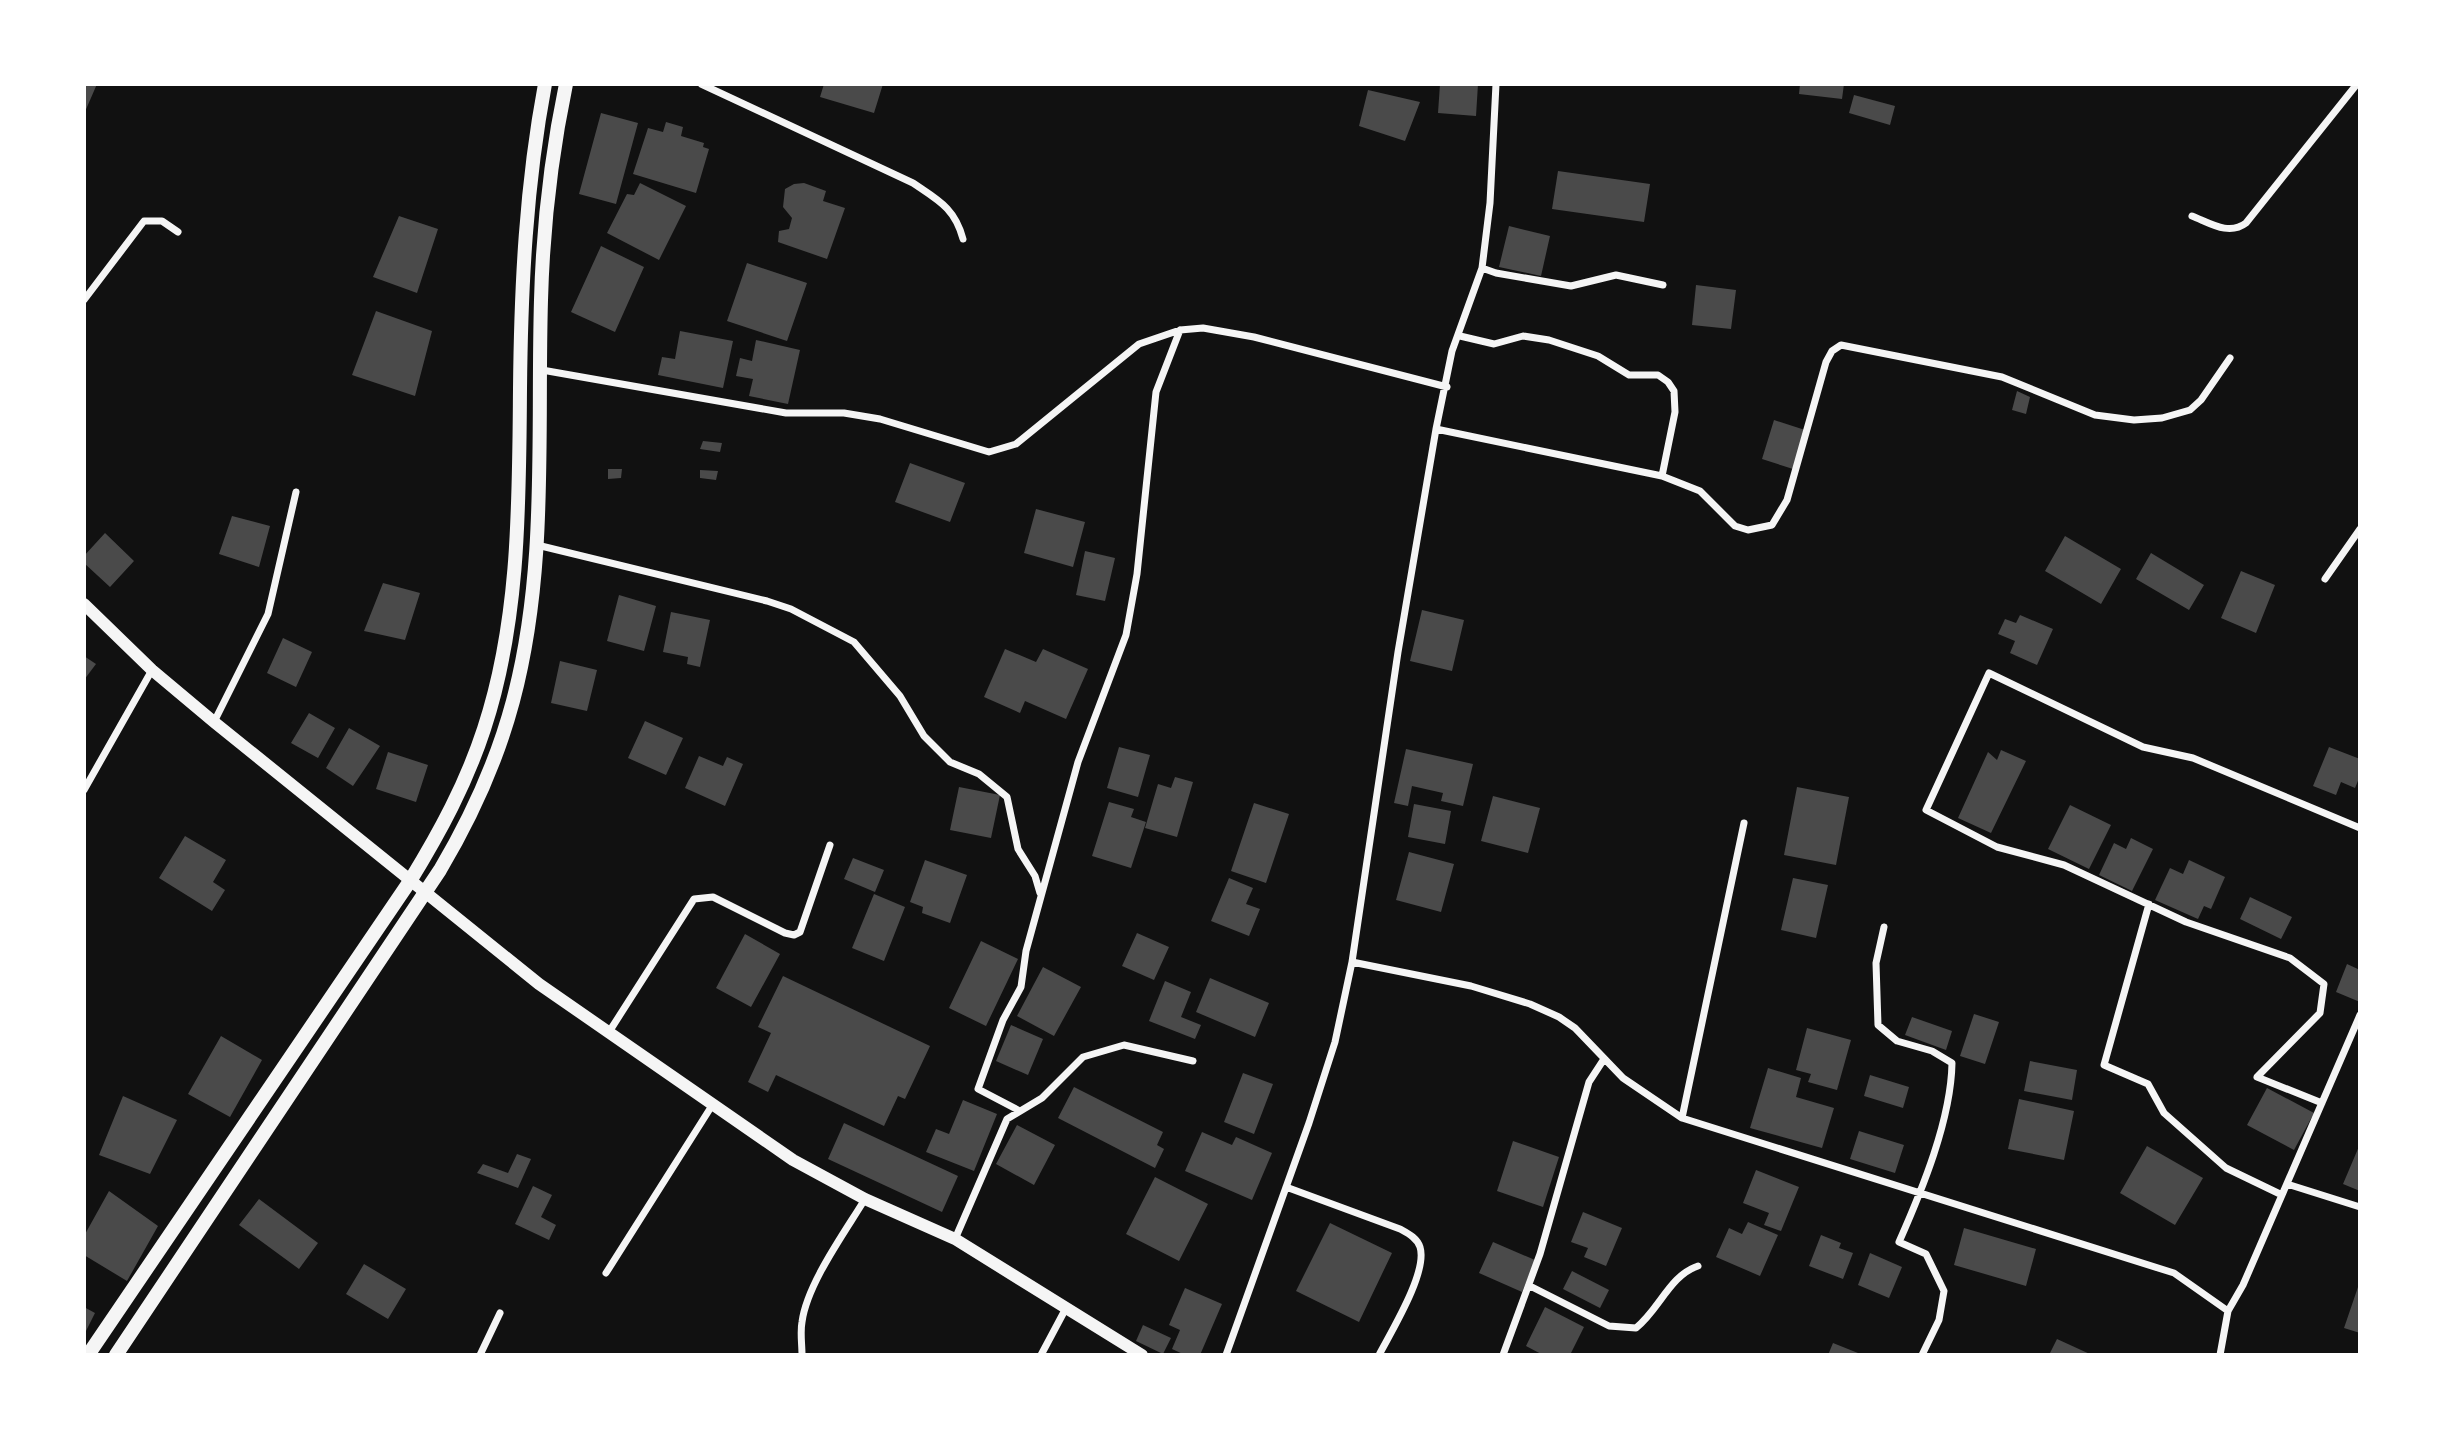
<svg xmlns="http://www.w3.org/2000/svg" width="2444" height="1439" font-family="Karla,sans-serif">
<style>
.building{fill:#4a4a4a}
.lines{fill:none;stroke-linecap:round;stroke-linejoin:round}
.minor{stroke:#f5f5f5;stroke-width:7}
.tertiary{stroke:#f5f5f5;stroke-width:12}
.secondary{stroke:#f5f5f5;stroke-width:14}
</style>
<rect width="100%" height="100%" fill="#111"/>
<path class="building" d="M84,84h13l-13,30z
M824,84h59l-9,29 -54,-16z
M1440,84h38l-2,32 -38,-3z
M1800,84h44l-2,15 -43,-5z
M1368,90l52,12 -15,39 -46,-15z
M1854,95l41,11 -5,19 -41,-12z
M601,113l37,10 -22,81 -37,-10z
M666,122l17,5 -2,9 23,7 -1,4 6,2 -13,44 -63,-19 15,-46 15,4z
M1558,171l92,13 -6,38 -92,-13z
M640,183l46,23 -27,54 -52,-27 20,-39 7,1z
M804,183l22,8 -3,10 22,7 -18,51 -49,-17 1,-11 10,-2 3,-11 -9,-11 2,-18 9,-5z
M399,216l39,13 -21,64 -44,-16z
M1509,226l41,10 -9,40 -42,-9z
M601,246l43,21 -29,65 -44,-20z
M747,263l60,20 -20,58 -60,-20z
M1696,285l40,5 -5,39 -39,-4z
M376,311l56,20 -17,65 -63,-21z
M680,331l53,10 -10,47 -65,-13 4,-18 13,2z
M756,340l44,10 -12,54 -39,-8 4,-17 -17,-3 4,-18 12,3z
M2017,391l13,6 -4,17 -14,-4z
M1774,420l31,10 -12,39 -31,-10z
M703,441l19,2 -2,9 -20,-3z
M910,463l55,20 -15,39 -55,-20z
M608,469h14l-1,9 -13,1z
M700,470l18,1 -2,9 -16,-2z
M1036,509l49,13 -12,45 -49,-14z
M232,516l38,10 -11,41 -40,-13z
M105,533l29,28 -24,26 -26,-24v-7z
M2065,536l56,33 -20,35 -56,-33z
M1085,551l30,7 -10,43 -29,-6z
M2151,553l53,32 -15,25 -53,-31z
M2241,571l34,14 -19,48 -35,-15z
M383,583l37,10 -15,47 -41,-9z
M619,595l37,11 -12,45 -37,-10z
M1422,610l42,10 -12,51 -42,-10z
M671,612l39,8 -10,47 -13,-3 1,-7 -25,-5z
M2020,615l33,14 -16,36 -27,-12 5,-12 -17,-7 7,-15 11,4z
M283,638l29,14 -16,35 -29,-14z
M1005,649l31,13 7,-13 45,20 -22,50 -41,-18 -5,12 -36,-16z
M84,656l12,8 -12,16z
M560,661l37,9 -10,41 -36,-8z
M309,713l26,15 -17,30 -27,-15z
M645,721l38,17 -17,37 -38,-17z
M349,728l31,18 -27,40 -27,-18z
M1119,747l31,8 -12,42 -31,-9z
M2329,747l31,12v17l-5,12 -14,-6 -5,13 -23,-9z
M1406,749l67,15 -10,42 -22,-5 2,-8 -31,-7 -4,20 -14,-3z
M2001,750l25,11 -35,72 -33,-15 30,-66 9,8z
M388,752l40,13 -12,37 -40,-13z
M699,756l24,10 4,-9 16,7 -18,42 -40,-18z
M1175,777l18,5 -16,55 -32,-9 13,-44 13,4z
M959,787l41,8 -9,43 -41,-8z
M1797,787l52,10 -13,68 -52,-10z
M1493,796l47,12 -12,45 -47,-12z
M1109,802l25,7 -3,8 15,5 -15,46 -39,-12z
M1254,803l35,11 -23,69 -35,-12z
M1414,804l37,7 -6,33 -37,-7z
M2070,805l41,20 -22,44 -41,-20z
M185,836l41,24 -13,22 12,8 -13,21 -53,-33z
M2131,838l22,11 -21,42 -33,-16 15,-32 12,6z
M1409,852l45,12 -13,48 -45,-12z
M853,858l31,12 -9,22 -31,-13z
M925,860l42,15 -17,48 -28,-10 1,-6 -13,-5z
M2189,860l36,17 -14,32 -7,-3 -6,13 -43,-19 15,-32 13,6z
M1229,878l24,10 -7,16 14,5 -11,27 -38,-15z
M1793,878l35,7 -12,53 -35,-8z
M874,894l31,13 -21,54 -32,-13z
M2250,897l42,20 -11,22 -41,-20z
M1137,933l32,14 -15,33 -32,-14z
M745,934l35,20 -29,53 -35,-19z
M981,941l37,18 -32,67 -37,-18z
M2347,964l13,6v32l-24,-10z
M1043,967l38,20 -27,49 -37,-20z
M783,976l147,70 -25,53 -7,-3 -14,30 -108,-51 -8,17 -20,-10 23,-49 -13,-6z
M1210,978l59,25 -14,34 -59,-25z
M1165,981l26,11 -10,25 20,8 -6,14 -46,-18z
M1974,1014l25,8 -14,42 -25,-8z
M1912,1017l40,14 -6,19 -41,-15z
M1011,1025l32,14 -15,36 -32,-14z
M1807,1028l44,12 -14,50 -29,-8 3,-8 -15,-4z
M221,1036l41,24 -32,57 -42,-23z
M2030,1061l47,9 -5,30 -48,-9z
M1768,1068l33,10 -5,19 38,11 -12,40 -72,-20z
M1243,1073l30,11 -19,50 -30,-12z
M1870,1075l39,12 -6,21 -39,-12z
M1074,1087l89,45 -6,13 7,4 -9,19 -97,-50z
M2267,1088l47,25 -20,37 -47,-25z
M123,1096l54,24 -27,54 -51,-19z
M2019,1099l55,12 -10,49 -56,-11z
M963,1100l34,14 -23,57 -48,-19 10,-23 13,5z
M844,1123l114,53 -16,36 -114,-53z
M1017,1125l38,20 -21,40 -38,-21z
M1859,1131l45,14 -9,28 -45,-14z
M1202,1132l30,13 4,-8 36,16 -20,47 -67,-29z
M1513,1141l46,16 -16,50 -46,-16z
M2360,1144v47l-17,-7z
M2147,1146l56,32 -28,47 -55,-32z
M517,1154l14,5 -13,29 -41,-15 6,-9 25,9z
M1756,1170l43,17 -18,44 -17,-6 5,-12 -26,-10z
M1155,1177l53,27 -29,57 -53,-27z
M533,1186l19,9 -11,22 15,8 -7,15 -34,-16z
M109,1191l49,35 -31,55 -43,-26v-19z
M259,1199l59,44 -19,26 -60,-44z
M1583,1212l39,16 -16,38 -22,-9 4,-9 -17,-6z
M1748,1222l30,13 -18,41 -44,-19 13,-29 13,6z
M1330,1223l62,30 -33,69 -63,-31z
M1964,1228l72,21 -10,37 -72,-21z
M1821,1235l20,8 -2,5 14,5 -10,26 -34,-13z
M1493,1242l42,18 -13,32 -43,-19z
M1870,1253l32,14 -13,31 -31,-13z
M364,1264l42,25 -18,30 -42,-25z
M1572,1271l37,19 -9,18 -37,-19z
M2358,1287h2v46l-16,-5z
M1185,1288l37,16 -22,51h-15l-13,-6 8,-19 -11,-5z
M84,1307l11,6 -11,22z
M1545,1307l39,20 -14,28h-27l-17,-9z
M1143,1325l28,13 -8,16 -27,-13z
M2057,1339l35,16h-43z
M1833,1343l30,12h-35z"/>
<g class="lines">
<path class="minor" d="M701,84l212,99c25,17 42,25 50,56
M2192,216c18,7 37,20 54,7l111,-139
M1482,268l14,5 75,13 45,-11 47,10
M84,300l60,-79h18l16,11
M1460,336l34,8 29,-8 26,4 49,16 31,19h29l10,7 6,9 1,21 -13,64
M542,370l244,43h58l36,6 109,33 27,-8 123,-100 41,-14 23,-2 51,9 193,50
M1436,429l226,47 38,15 35,35 13,4 24,-5 15,-25 39,-138 6,-11 9,-6 161,32 93,38 39,5 28,-2 28,-8 11,-10 29,-42
M537,545l230,56 24,8 63,33 46,54 24,40 26,26 29,12 28,23 11,52 17,27 5,17
M2325,579l35,-50
M214,722l54,-108 28,-122
M84,790l68,-120
M2149,904l-45,161 44,19 16,29 62,55 56,27
M1884,927l-8,36 2,62 19,16 35,10 20,12c-1,57 -30,127 -53,179l27,12 18,37 -5,29 -17,35
M1352,962l119,24 59,18 29,13 16,11 48,50 59,40 492,155 54,38
M609,1032l85,-133 19,-2 72,36 9,2 6,-3 30,-87
M2322,1103l-65,-26 63,-64 4,-29 -34,-26 -104,-36 -122,-57 -67,-18 -71,-37 63,-137 154,74 50,11 167,70
M1018,1110l-40,-21 25,-69 18,-33 5,-36 52,-189 48,-127 11,-61 19,-182 24,-62
M1682,1118l62,-295
M2287,1184l73,23
M1286,1187l114,42c9,5 17,9 20,18 8,25 -29,85 -41,108
M955,1239l52,-120 35,-21 41,-41 41,-12 69,16
M606,1273l107,-169
M1530,1286l79,40 27,2c23,-18 34,-53 62,-62
M480,1355l20,-42
M802,1355c0,-11 -2,-23 0,-33 5,-38 43,-90 63,-123
M1041,1355l24,-45
M1226,1355l83,-232 26,-81 17,-80 46,-310 38,-223 16,-78 30,-83 8,-65 6,-119
M1503,1355l37,-101 49,-172 15,-23
M2220,1355l8,-44 15,-26 117,-270"/>
<path class="tertiary" d="M84,604l68,66 62,52 325,262 254,176 72,39 90,40 187,116"/>
<path class="secondary" d="M88,1355l322,-474c30,-49 56,-97 74,-152 36,-109 35,-227 36,-340 1,-103 6,-204 25,-305
M116,1355l324,-485c32,-54 57,-109 73,-169 35,-131 24,-268 28,-401 2,-74 10,-144 25,-216"/>
</g>
<rect width="2444" height="1439" fill="none" stroke="#ffffff" stroke-width="172"/>
</svg>
